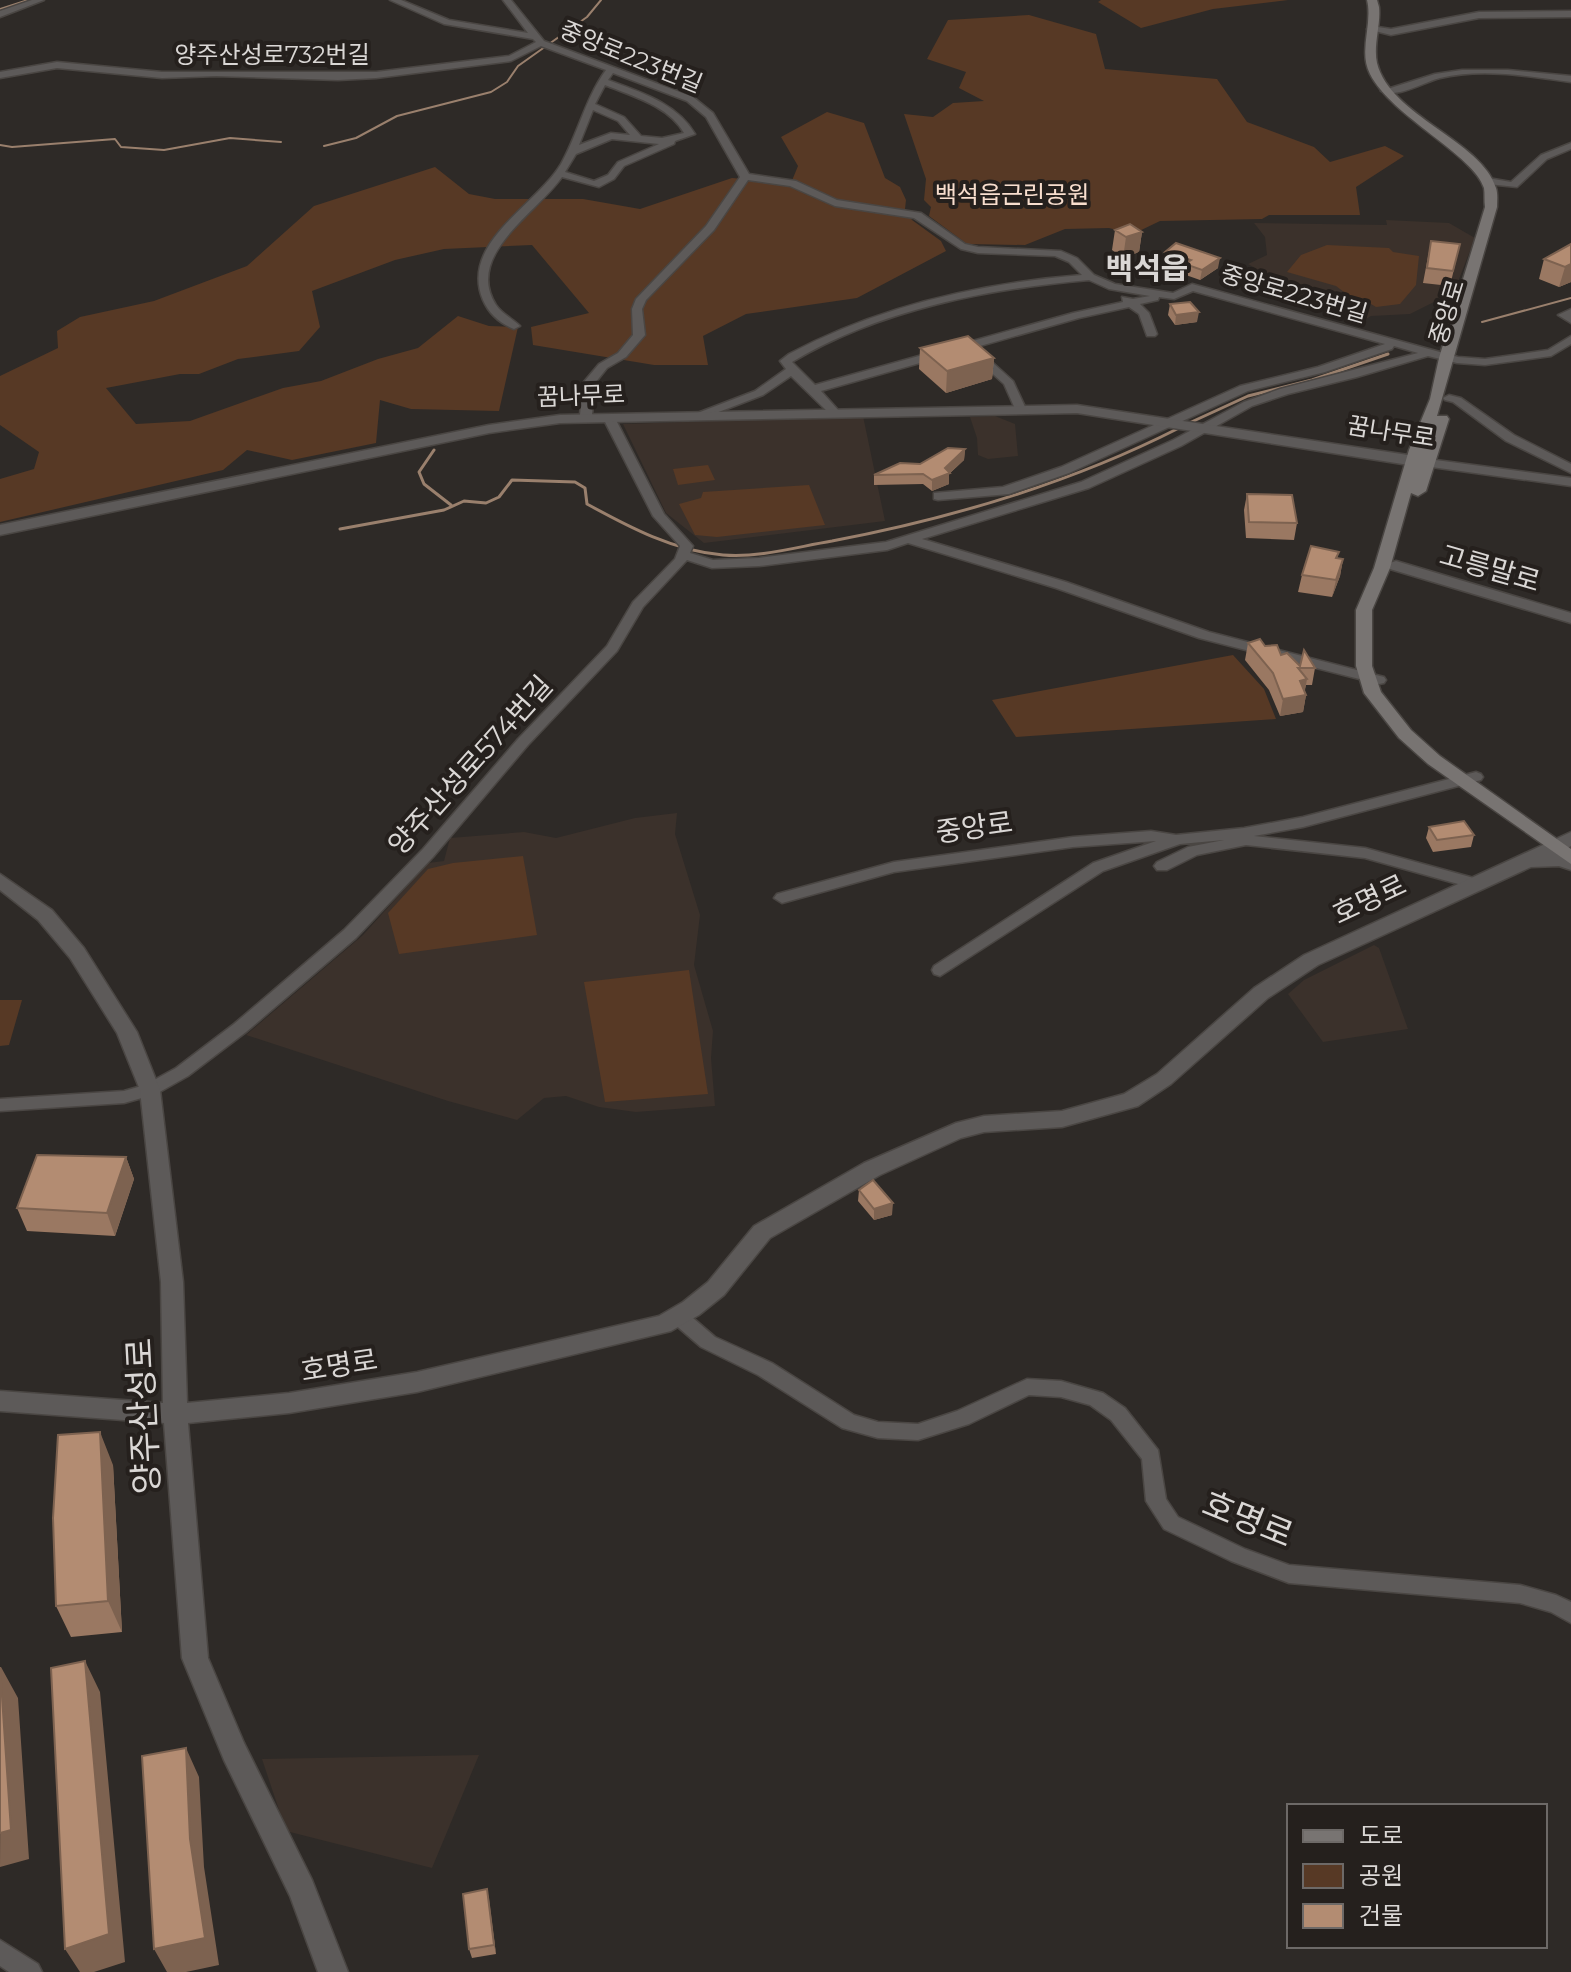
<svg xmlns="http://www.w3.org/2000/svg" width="1571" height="1972" font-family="Montserrat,'Noto Sans KR',sans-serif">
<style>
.built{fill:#3b312b}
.green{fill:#573925}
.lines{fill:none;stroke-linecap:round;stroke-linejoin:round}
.stream-far1{stroke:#9a806d;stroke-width:2}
.stream{stroke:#9a806d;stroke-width:3}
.minor-casing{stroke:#4a4643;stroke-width:3}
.tertiary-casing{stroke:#4a4643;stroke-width:3}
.secondary-casing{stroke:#4a4643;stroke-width:3}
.minor{fill:#5d5a59;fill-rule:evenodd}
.tertiary{fill:#5d5a59;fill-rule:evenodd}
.secondary{fill:#787472;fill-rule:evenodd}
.wall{fill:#9a7862}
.shaded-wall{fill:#7d6250}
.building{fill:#b38c72;stroke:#7d6250;stroke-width:2}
.labels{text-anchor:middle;stroke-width:8;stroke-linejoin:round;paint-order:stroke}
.far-street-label{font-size:24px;fill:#dad7d5;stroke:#25201d}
.far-park-label{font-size:24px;fill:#f8dece;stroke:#25201d}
.street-label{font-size:28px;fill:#dad7d5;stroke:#25201d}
.far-district-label{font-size:30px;font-weight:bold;fill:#dad7d5;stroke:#25201d}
.near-street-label{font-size:34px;fill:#dad7d5;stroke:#25201d}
</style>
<rect width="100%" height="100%" fill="#2e2a27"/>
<path class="built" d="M1386,220l63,3 26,15 -21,54 -44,22 -39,2 -10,6 -25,-8 -88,-50 19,-9 -2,-18 -11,-14 133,2z
M863,416l22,105 -181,22 -38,-30 -43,-89z
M995,416l20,8 3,32 -30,3 -10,-4 -1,-17 -7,-21z
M677,813l-2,21 25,81 -6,50 19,66 -2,27 4,48 -79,6 -37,-5 -33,-11 -22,2 -27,22 -69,-19 -202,-66 117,-100 65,-72 16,-2 6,-23 74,-6 32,6 79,-20z
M1374,945l5,3 29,81 -85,13 -35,-48 16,-14z
M479,1755l-47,113 -146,-37 -24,-72z"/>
<path class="green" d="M1101,0h187l-75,9 -72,19 -43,-26z
M1029,15l67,19 9,35 112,10 30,43 67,25 16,15 55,-16 19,10 -48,31 4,28h-91l-7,4 -102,2 -27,13 -24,-6 -44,1 -40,16 -58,-1 -38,-28 2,-9 -7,-7 2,-21 -22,-65 29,3 20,-14 31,-2 -25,-13 7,-16 -39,-13 21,-39z
M827,112l37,11 21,55 15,9 6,13 -1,9 7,11 29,21 5,10 -89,47 -111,16 -43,22 5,29h-54l-121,-20 -2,-18 58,-14 -57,-68 -88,4 -49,11 -83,31 8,36 -21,24 -61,8 -39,15h-19l-74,14 30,36 54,-3 93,-33 38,-7 57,-22 40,-11 40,-32 31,10 29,1 -19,84 -88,-2 -31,-9 -4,43 -84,17 -45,-10 -24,20 -223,52v-43l34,-10 5,-17 -39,-27v-49l58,-28 -1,-17 23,-14 74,-16 93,-35 67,-60 121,-39 34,27 26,5h88l57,10 92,-31 59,5 7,-17 -17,-29z
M1327,245l62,3 4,4 26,4 -3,29 -16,19 -24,3 -10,-6 -9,1 -21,-16 -49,-14 14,-17z
M708,465l7,15 -37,5 -5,-16z
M809,485l16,40 -108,12 -22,-2 -16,-31 22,-6 2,-6z
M1233,655l31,34 12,30 -260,18 -24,-37z
M523,856l14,79 -138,19 -11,-41 40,-44 25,-6z
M689,970l19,124 -103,8 -21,-120z
M0,1000h22l-13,45 -9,1z"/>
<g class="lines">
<path class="stream-far1" d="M0,9l28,-9
M0,145l12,2 103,-8 6,8 43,3 66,-12 51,4
M324,146l32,-8 41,-22 94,-24 16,-10 11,-16 69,-49 14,-17
M1482,322l89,-24"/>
<path class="stream" d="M1187,424l61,-28 64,-16 76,-26
M434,450l-15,22 5,12 27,21
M340,529l104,-19 20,-9 22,2 13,-6 13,-17 63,2 10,6 2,16c42,23 87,47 136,51 37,3 73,-8 109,-14 121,-23 237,-57 347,-113"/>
<defs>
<path id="minor" d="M32,0h12l-44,17v-6z
M390,0h11l48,20 79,13 -25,-33h8l33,41 149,56 20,16 36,61 47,7 41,19 84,13 44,31 13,3 83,4 16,7 17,17 21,9 58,9 19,-9 266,73 27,2 63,-9 23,-14v8l-20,12 -66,9 -28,-2 -29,-7 -71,21 -69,17 -36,12 -71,40 -92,42 -167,51 144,43 143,50 175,45 2,3 -2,3 -5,1 -180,-46 -143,-50 -148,-45 -21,7 -128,16 -47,2 -25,-8 -44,47 -26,44 -89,94 -95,112 -77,81 -110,94 -58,44 -32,18 -32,9 -124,8v-12l124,-8 21,-6 31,-17 58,-44 110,-94 79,-81 95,-110 89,-93 26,-44 42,-43 5,-13 -27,-30 -50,-98 2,-2 10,2 49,96 29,32 -3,7 23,7 46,-2 127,-16 195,-60 92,-42 71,-38 36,-13 138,-36 -24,-7 -2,3 -67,23 -77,19 -179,82 -60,21 -71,6 -4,-1v-6l69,-6 58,-20 179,-81 78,-19 67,-23 -192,-53 -19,8 -15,-2 -1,3 -18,4 9,9 8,21 -2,2h-8l-8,-22 -10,-7 -50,11 -258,73 18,20v4h-8l-40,-39 -28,19 -60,23h-8v-4l60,-23 31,-22 -6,-8 9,-7c90,-48 192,-71 293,-79l-13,-13 -14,-6 -77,-3 -17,-4 -47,-31 -79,-12 -45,-20 -42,-6 -34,50 -68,70 -4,9 3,26 -19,22 -19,11 -12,15 -3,31 3,4 -6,4 -9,-7 3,-32 16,-19 19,-11 15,-18 -1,-26 4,-10 70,-73 34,-49 -34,-60 -19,-16 -74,-28 -5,7c32,12 69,23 87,54l-20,7 -1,3 -50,22 -10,13 -15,8 -37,-10c-25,36 -98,78 -66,128 6,9 17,14 24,21l-6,3c-13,-5 -25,-15 -31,-29 -24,-57 53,-94 78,-136 17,-30 24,-65 45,-94l-65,-24 -30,15 -135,17 -38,2 -122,-4 -54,2 -105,-10 -57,10v-6l57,-10 105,10h214l133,-16 27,-14 -3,-3 -89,-15zM605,85c27,11 64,21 79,48l-22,5 -21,-2 -17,-19 -29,-13zM593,110l25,11 12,14 -19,-2 -32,12zM612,139l47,5 -41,18 -10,13 -14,6 -29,-9 11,-18zM1089,280l20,9 41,7 -17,3 -11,-2 1,5 -50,11 -258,72 -23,-23c89,-53 196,-73 297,-82z
M1571,11v6l-92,1 -88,17 -24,-6 4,-3 20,3 88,-17z
M1462,70h46l63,6v6c-42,-6 -89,-14 -131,-4 -16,4 -43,21 -59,13l54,-17z
M1571,143v6l-24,10 -30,28 -29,-3 -5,-3 5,-3 23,4 30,-27z
M1571,309v14l-13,-8z
M974,353h8l31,28 13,28 -2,2h-8l-12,-27 -30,-27z
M1449,395l12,3 53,37 57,29v9l-65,-32 -53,-39 -8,-2 -2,-2z
M1428,459l143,19v8l-147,-20v-6z
M1476,772l5,2 2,3 -2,3 -178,47 -49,9 111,12 116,32 3,4 -3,4 -5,1 -111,-31 -119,-13 -49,10 -30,15h-10l-3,-4 3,-4 31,-15 36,-7 -44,4 -77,27 -163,105 -6,-2 -2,-4 2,-4 159,-103 63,-22 -83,6 -179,25 -112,31 -8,-5 3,-4 117,-32 179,-25 78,-6 25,4 68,-7 59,-11z
M679,1309l7,3 29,25 57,26 82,52 24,7 40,2 39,-13 70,-32 34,2 42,12 22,15 33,42 8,49 12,18 67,32 44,16 231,20 36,10 15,7v21l-20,-11 -31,-9 -231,-20 -58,-22 -67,-32 -18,-28 -4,-42 -31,-39 -21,-15 -29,-8 -32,-2 -60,29 -51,16 -40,-2 -36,-10 -84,-53 -57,-28 -29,-25 -2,-5 2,-5z
M0,1940l38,24 4,8h-33l-9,-6z"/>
<path id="tertiary" d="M1077,405l351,53 8,5 -8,5 -351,-55 -517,10 -71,10 -489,102v-10l489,-100 71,-10z
M1396,561l175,52v10l-181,-54v-6z
M1571,832v14l-14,8 14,3v13l-12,-4 -28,1 -213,98 -50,33 -97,86 -33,22 -76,21 -78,5 -23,6 -81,37 -110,63 -46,57 -25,20 -28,16 -254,61 -128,21 -101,10 20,235 36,85 68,137 36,92h-30l-28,-76 -66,-136 -42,-102 -18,-235 -164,-12v-20l163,12 -2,-121 -21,-192 -23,-57 -47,-75 -32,-38 -38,-30v-16l52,36 32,38 53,84 23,58 23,192 4,121 102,-10 128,-21 242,-56 24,-14 25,-20 46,-56 110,-63 92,-40 28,-7 78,-5 62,-17 33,-20 97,-86 50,-33z"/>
<path id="secondary" d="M1367,0h10l2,7c2,18 -6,38 -2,56 13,53 105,78 119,125 2,6 1,13 1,19l-60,209h10l2,3 -23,72 -8,5 -7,-3 -21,75 -18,42v56l9,26 30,38 29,26 131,93v15l-143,-100 -29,-26 -35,-45 -8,-27v-56l18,-42 35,-118 21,-51 9,-41 46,-151c-1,-6 0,-13 -1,-19 -10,-33 -93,-72 -114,-114 -12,-23 3,-50 -3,-74z"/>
</defs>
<use href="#minor" class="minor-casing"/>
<use href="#tertiary" class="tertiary-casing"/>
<use href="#secondary" class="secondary-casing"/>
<use href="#minor" class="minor"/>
<use href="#tertiary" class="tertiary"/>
<use href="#secondary" class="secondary"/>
</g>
<path class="wall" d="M1115,230l27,2 -3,20 -16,6 -11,-8z
M1431,241l29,3 -10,42 -27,-3z
M1571,244v38l-12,5 -20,-8 5,-20z
M1165,252l53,16 -18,12 -17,-6 1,-6 -20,-6z
M1170,304l27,18 -22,3 -7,-10z
M920,348l74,10 -2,21 -46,14 -27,-24z
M965,449l-1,11 -15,14v10l-17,7 -9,-7 -49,1v-10l46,-11z
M1247,494l50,29 -3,17 -48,-2 -2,-28z
M1339,552l-2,6 6,1 -3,17 -8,21 -34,-5 4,-17z
M1248,643l17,3 35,20 15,2 -3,17h-6l-2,7 2,3 -3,17 -23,4 -11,-26 -24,-30z
M1429,827l45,8 -3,12 -38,5 -7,-14z
M126,1157l8,22 -19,57 -88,-5 -10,-23z
M859,1190l33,25 -18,5 -16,-19z
M113,1465l9,167 -51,5 -15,-31z
M487,1889l9,65 -24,4 -3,-9z"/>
<path class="shaded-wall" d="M1142,232l-3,20 -16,6 3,-21z
M1220,258l-2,10 -18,12 2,-10z
M1571,264v18l-12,5 6,-20z
M1199,312l-2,10 -22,3 1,-10z
M994,358l-2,21 -46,14 1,-22z
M965,449l-1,11 -15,14v10l-17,7v-11z
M1343,559l-3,17 -8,21 4,-17z
M1307,679l-3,17 2,-1 -3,17 -23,4 3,-17 17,-18z
M126,1157l8,22 -19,57 -8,-23z
M893,1203l-1,12 -18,5v-11z
M100,1432l13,33 9,167 -14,-31z
M85,1661l15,31 25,270 -31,10h-14l-15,-23z
M1,1667l17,31 11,161 -29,8z
M186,1748l13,29 5,90 15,98 -33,7h-19l-13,-23z
M487,1889l2,10 7,55 -2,-9z"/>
<path class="building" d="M1130,224l12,8 -16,5 -11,-7z
M1431,241l29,3 -7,27 -26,-3z
M1176,243l44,15 -18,12 -17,-6 6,-4 -26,-8z
M1571,244v20l-6,3 -21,-8z
M1190,302l9,10 -23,3 -6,-11z
M968,336l26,22 -47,13 -27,-23z
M948,448l17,1 -20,19 5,5 -18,7 -9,-6 -49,1 26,-12 20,1z
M1247,494l45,1 5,28 -48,-1z
M1311,546l28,6 -3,6 7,1 -7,21 -34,-5z
M1260,639l5,7 12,-1 4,10 6,-2 13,13 4,-16 11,18h-17l9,11 -7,2 6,14 -23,4 -10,-26 -25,-30z
M1464,821l10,14 -37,5 -8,-13z
M37,1155l89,2 -19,56 -90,-5z
M873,1180l20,23 -19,6 -15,-19z
M100,1432l8,169 -52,5 -3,-88 5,-83z
M85,1661l24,273 -44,15 -14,-281z
M0,1667l11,163 -11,3z
M186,1748l4,91 15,99 -51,11 -12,-193z
M487,1889l7,56 -25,4 -6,-55z"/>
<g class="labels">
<g class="far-street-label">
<text x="272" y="63">양주산성로732번길</text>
<text transform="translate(631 57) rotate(22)" y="8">중앙로223번길</text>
<text transform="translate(1294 294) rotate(16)" y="8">중앙로223번길</text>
<text transform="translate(1447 312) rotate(-73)" y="8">중앙로</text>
<text transform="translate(581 396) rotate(-2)" y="8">꿈나무로</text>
<text transform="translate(1391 432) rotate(9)" y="8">꿈나무로</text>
</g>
<g class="far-park-label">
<text x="1012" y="203">백석읍근린공원</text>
</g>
<g class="street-label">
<text transform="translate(1490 568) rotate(16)" y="10">고릉말로</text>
<text transform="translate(470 765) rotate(-48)" y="10">양주산성로574번길</text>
<text transform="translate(974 827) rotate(-8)" y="10">중앙로</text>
<text transform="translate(1369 899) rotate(-25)" y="10">호명로</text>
<text transform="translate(339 1365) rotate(-9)" y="10">호명로</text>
</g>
<g class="far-district-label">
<text x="1147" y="279">백석읍</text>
</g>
<g class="near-street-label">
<text transform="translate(143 1416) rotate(-93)" y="12">양주산성로</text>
<text transform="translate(1248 1519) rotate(22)" y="12">호명로</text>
</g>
</g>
<rect x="1287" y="1804" width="260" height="144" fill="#25201d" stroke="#6d6967" stroke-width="2"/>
<rect x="1303" y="1830" width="40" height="12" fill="#787472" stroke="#6d6967" stroke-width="2"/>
<text x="1359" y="1844" font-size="24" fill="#dad7d5">도로</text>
<rect x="1303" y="1864" width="40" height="24" fill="#573925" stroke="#6d6967" stroke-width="2"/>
<text x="1359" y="1884" font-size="24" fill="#dad7d5">공원</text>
<rect x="1303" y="1904" width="40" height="24" fill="#b38c72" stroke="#6d6967" stroke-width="2"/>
<text x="1359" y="1924" font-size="24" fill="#dad7d5">건물</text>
</svg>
